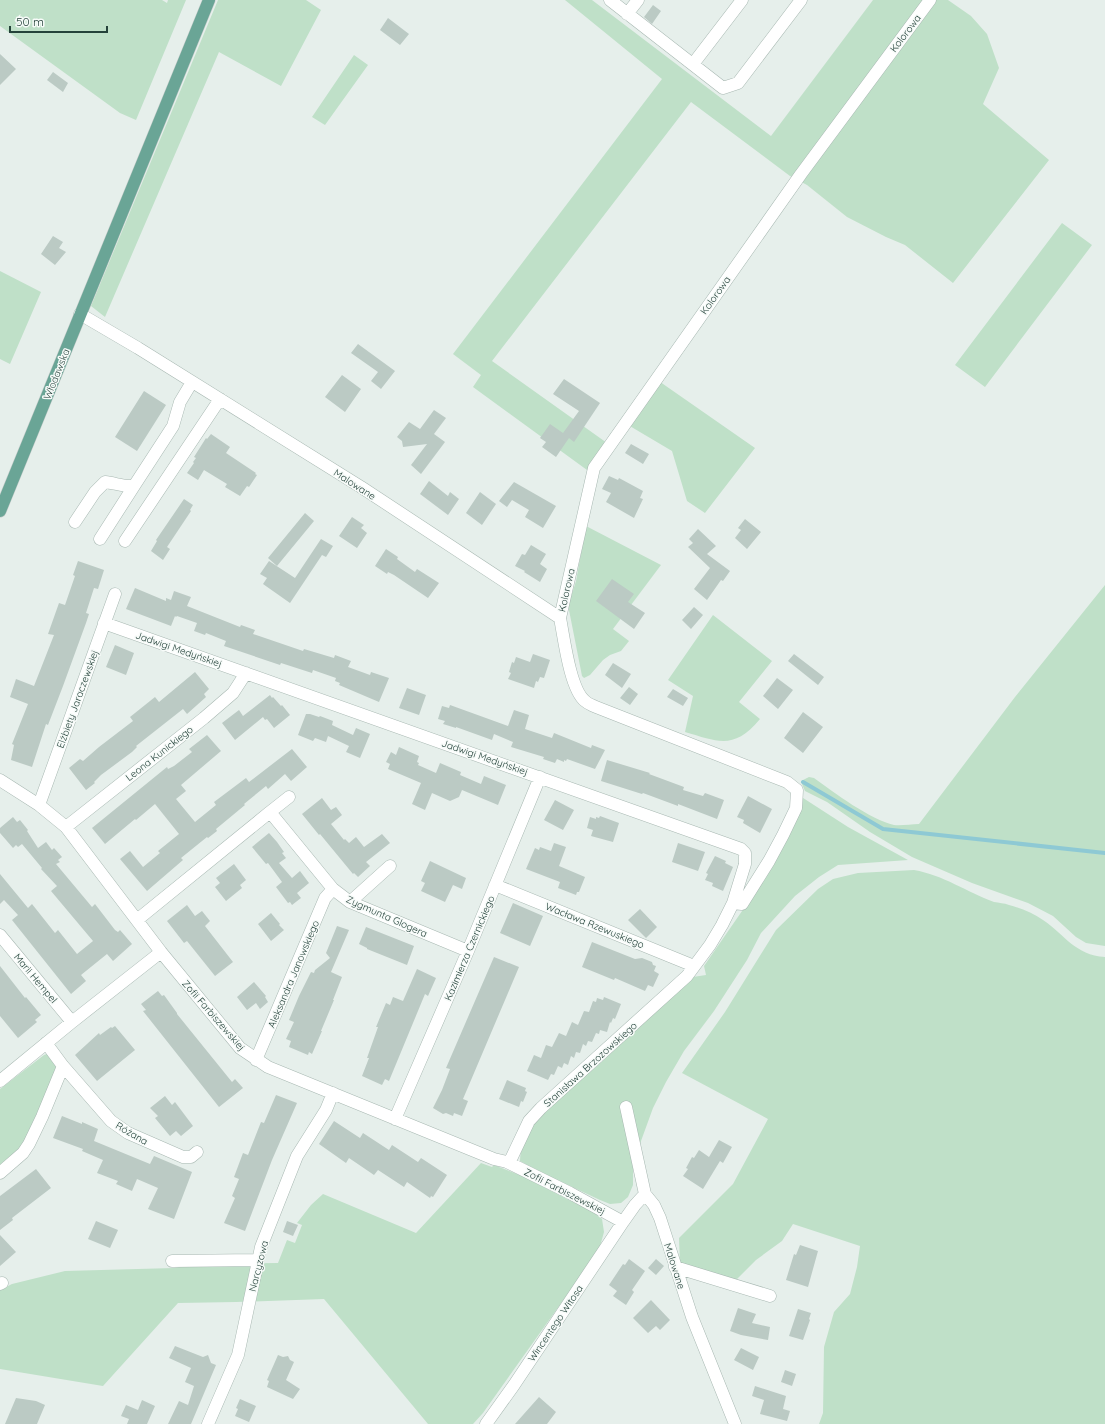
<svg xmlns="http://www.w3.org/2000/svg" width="1105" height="1424" font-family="Quicksand,sans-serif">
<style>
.green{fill:#bfe0c8}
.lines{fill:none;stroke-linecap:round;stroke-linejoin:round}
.stream{stroke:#8ec9d4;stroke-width:4}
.building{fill:#bbcac4}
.minor-casing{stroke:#a8b8b2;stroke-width:13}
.major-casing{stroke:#c2cac8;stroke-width:13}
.minor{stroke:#fff;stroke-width:12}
.major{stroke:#6aa596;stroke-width:12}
.labels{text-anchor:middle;stroke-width:3;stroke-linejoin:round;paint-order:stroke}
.street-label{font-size:10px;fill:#24423a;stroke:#f7fbf9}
</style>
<rect width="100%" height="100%" fill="#e6efeb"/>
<path class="green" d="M0,0h162l5,3 1,-3h18l-50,120 -16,-7 -120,-87z
M218,0h88l15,10 -40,76 -62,-34 -114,265 -14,-11z
M565,0h27l179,136 102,-136h75l23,16 16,18 12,34 -16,36 66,56 -96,123 -48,-38 -19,-8 -39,-20 -40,-32 -17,-9 -99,-74 -199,259 115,82 -20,27 -114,-83 8,-12 -28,-21 209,-275z
M354,55l14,10 -43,60 -13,-8z
M1062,223l30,22 -107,142 -30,-22z
M0,271l41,21 -31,72 -10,-5z
M653,377l102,71 -50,65 -18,-12 -15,-50 -49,-29z
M586,526l75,39 -48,64 16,12 -8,10 -11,4 -7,5 -13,15 -6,3 -2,-2 -13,-66v-7l7,-22z
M1105,585v361l-19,-3 -10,-6 -23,-21 -25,-13 -56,-20 -60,-26 -42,-25 -43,-30 -22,-11 -3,-7 1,-4 6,-3 5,1c19,14 57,42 80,47 7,1 17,-1 25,-1l96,-127z
M713,615l59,46 -33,41 21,17c-26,31 -41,23 -75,13l8,-36 -25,-16z
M800,796l48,31 60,33 -70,5 -19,12 -24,19 -34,37 -14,27 -33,51 -30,40 -18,31 -13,26 -20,55v22l-5,12 -7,6 -11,1 -10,-4 -64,-30 -16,-9c0,-14 8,-30 17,-42 16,-19 40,-36 59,-52 33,-30 65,-60 97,-90l13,-2 -2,-9 65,-94z
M914,870c29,5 53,22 80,32 5,1 10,1 15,3 12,3 24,8 34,15 22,15 32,35 62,37v467h-286l4,-11 1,-66 10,-35 16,-18 7,-27 3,-21 -67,-22 -11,17 -26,19 -21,21 -55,-17 -1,-26 54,-54 35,-65 -86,-46 43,-61 51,-82 42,-41 15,-10 25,-6z
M47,1054l8,6 2,10 -31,71 -12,14 -14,13v-79l44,-34z
M481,1163l11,4 2,-2 28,11 71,36 9,7 2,13 -5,18 -116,163 -10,11h-45l-104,-125 -88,3 -58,1 -75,83 -103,-17v-79l12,-6 53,-13 109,-3 20,-4 84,-1 9,-23 8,3 7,-18 -5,-2 14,-18 12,-11 93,39z"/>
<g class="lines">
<path class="stream" d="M803,782l80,47 222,24"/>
</g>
<path class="building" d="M653,5l8,6 -9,13 -8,-7z
M388,18l21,16 -9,11 -20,-15z
M0,54l16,15 -16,16z
M53,72l15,11 -5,9 -16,-12z
M53,236l10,6 -4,6 7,4 -11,13 -14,-11z
M358,344l37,27 -14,18 -10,-8 7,-9 -27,-19z
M342,375l19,14 -16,23 -20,-15z
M564,379l36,24 -26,39 -5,-4 -13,19 -14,-10 4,-5 -6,-4 10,-14 13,9 16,-22 -26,-17z
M144,391l22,14 -29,46 -22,-14z
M434,410l12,8 -12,16 11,8 -24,32 -10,-9 16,-21 -24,3 -1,-6 -5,-4 12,-15 11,7z
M211,434l19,13 -4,6 30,20 -1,1 2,1 -8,12 -2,-1 -7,10 -15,-9 2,-3 -23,-14 -6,10 -11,-7 7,-10 -1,-1 3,-4 -2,-1 12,-19 1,1z
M631,444l18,10 -6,10 -18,-11z
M609,476l9,4 1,-2 24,13 -3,7 3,1 -9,19 -28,-16 5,-9 -9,-4z
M429,481l19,15 2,-4 9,7 -11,16 -28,-21z
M514,482l42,24 -13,22 -18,-11 4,-7 -17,-10 -5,7 -8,-6z
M480,492l16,12 -14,21 -16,-12z
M184,499l9,6 -3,5 1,1 -24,36 3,2 -7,11 -12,-9 6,-10 -1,-1z
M305,513l9,8 -37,45 -9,-8z
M352,517l12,8 -3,3 6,5 -10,15 -18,-12z
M745,519l16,13 -14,17 -12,-11 6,-8 -3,-2z
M698,529l18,17 -9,8 23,17 -7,10 -2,-1 -14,20 -13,-11 16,-21 -22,-21 5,-4 -4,-4z
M321,539l12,7 -7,11 -4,-2 -32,48 -27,-19 4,-6 -7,-4 9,-13 26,17z
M531,545l15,9 -6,10 7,5 -7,13 -16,-10 1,-1 -10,-5 7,-12 3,1z
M386,549l12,8 -1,2 18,13 2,-3 22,14 -11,15 -34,-23 -6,-3 -1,2 -12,-8z
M78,561l26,9 -6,19 -4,-1 -8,25 3,1 -3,9 -23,63 -15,39 -2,-1 -14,43 -21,-7 3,-15 -2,-1 16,-40 -18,-7 6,-18 18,7 20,-51 -6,-1 11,-31 6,2 10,-29 -2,-1z
M612,579l22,15 -6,8 17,11 -11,16 -38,-28z
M135,588l31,13v-3l5,2 3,-9 17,6 -4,9 53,21 1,-2 14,5 -2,4 50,17 1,-2 30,9 1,-3 16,6 -3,6 22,8 1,-3 18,6 -10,24 -40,-17 1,-2 -5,-2 1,-3 -23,-8 -1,3 -31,-10 -1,2 -56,-19 2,-5 -20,-8 -1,2 -11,-4 3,-8 -20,-7 -1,1 -1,-1 -4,10 -45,-17z
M694,607l9,8 -12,14 -9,-9z
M115,645l19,8 -8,22 -20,-8z
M533,654l17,6 -6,18 -4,-1 -2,5 -2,-1 -2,7 -26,-9 3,-6 -2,-1 3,-10 2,1 2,-6 14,5z
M794,654l30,23 -6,8 -30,-24z
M613,663l18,11 -9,14 -17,-13z
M195,672l14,17 -5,5 2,3 -19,17 -4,-5 -47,37 1,1 -5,5 -31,23 -7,7 1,1 -9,7 -17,-22 11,-9 3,2 16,-14 34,-26 -3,-4 25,-20 4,5z
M777,678l16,12 -15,19 -15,-13z
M629,687l9,7 -8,11 -10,-7z
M407,688l19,7 -7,20 -20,-7z
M673,689l15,9 -5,8 -16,-9z
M270,695l2,3 1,-1 8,9 1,-1 8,10 -16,13 -7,-9 -2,1 -2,-3 -28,23 -13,-17 17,-13 4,6z
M450,705l58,21 6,-16 15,5 -4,14 27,9 2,-5 37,15 1,-3 13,5 -10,19 -28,-10 -1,2 -2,-1v2l-7,-3 -2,4 -12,-4 1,-2 -33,-10 2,-5 -19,-8 -2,6 -36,-13v1l-13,-4 2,-3 -7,-2 4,-13 7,2z
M803,712l20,15 -20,26 -19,-15z
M306,714h4l9,3 1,-1 13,5 -1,4 21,10 3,-7 14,6 -10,24 -14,-6 3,-6 -21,-10 -2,6 -11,-4 -2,3 -15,-6z
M207,735l14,16 -40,34 5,6 -10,8 19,23 21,-17 -2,-3 32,-24 3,4 43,-33 15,18 -16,14 -6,-7 -17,15 -2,-3 -22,18 1,1 -29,24 1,2 -9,7 -1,-1 -26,21 2,2 -36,31 -27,-32 10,-8 13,16 17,-14 -2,-2 21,-17 -24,-30 -19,16 -1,-1 -30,25 -13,-16 75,-61 1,2 6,-3 18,-14 -3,-3z
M399,747l20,9 -2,6 2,1 -1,2 18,8 4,-10 21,9 -1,3 21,9 3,-8 22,9 -8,20 -36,-15 -3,7 -9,4 -18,-8 -7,17 -13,-6 9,-21 -33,-14 2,-5 -4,-2 5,-10 5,3z
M607,760l43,13 -1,1 35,13 -1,3 20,6 2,-3 19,7 -7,19 -39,-15v2l-35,-13 -1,1 -41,-13z
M748,796l24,13 -12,24 -17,-10 1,-3 -7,-3z
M322,798l9,12 5,-3 6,8 -11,9 13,16 1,-1 4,4 7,-6 8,10 18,-13 8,9 -24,19 4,4 -12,11 -4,-4 -1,1 -33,-40 -1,1 -17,-21z
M555,800l19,10 -11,20 -19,-10z
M600,816l19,7 -6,19 -22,-6 2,-6 -6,-2 3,-11 6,2v-2l3,1z
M13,817l4,5 3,-2 8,10 -1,1 11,17 8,-6 6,8 2,-2 8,9 -4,3 2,2 -4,2 36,43 3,-3 20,26 3,2 2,-2 12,14 -19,17 -6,-7 -26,21 5,6 -15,13 -59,-74 6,-5 -14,-15 -4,4v-30l28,34 4,-4 23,29 3,-3 19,24 16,-13 -42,-50 6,-5 -16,-17 1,-1 -20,-24 -4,3 -2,-2 -3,3 -13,-15v-5z
M269,833l8,9 7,10 -2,1 4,5 -7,5 13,15 8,-7 9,12 -12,10 4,5 -9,7 -2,-3 -2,1 -12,-16 6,-5 -14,-19 -2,1 -14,-17z
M554,843l12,4 -7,19 26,11 -6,15h-2l-1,3 -18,-7 2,-6 -34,-13 9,-21 4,2 1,-3 11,4z
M678,843l27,9 -7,19 -26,-9z
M715,856l11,5 -1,2 8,4 -10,24 -11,-5 1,-3 -8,-3 3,-6 -2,-1z
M430,861l36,17 -4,11 -9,-4 -8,17 -24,-11 4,-8 -4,-2z
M234,864l12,16 -6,5 2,3 -16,13 -11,-14 5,-4 -4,-5z
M513,903l30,13 -13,30 -30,-13z
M187,905l8,11 7,-5 8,10 -5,5 28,36 -18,14 -28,-35 -3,2 -17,-22z
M640,909l17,18 -11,11 -18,-18z
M271,913l9,11 -1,1 5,5 -13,11 -13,-17z
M337,926l12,4 -18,42 11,5 -9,23h1l-13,31h1l-10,23 -3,-2 -1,3 -19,-8 2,-6 -5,-2 8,-17 -5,-2 10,-24 12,-24 3,1 1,-3 15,-12 -4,-5z
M366,927l48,19 -7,19 -40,-16v-1l-8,-4z
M592,942l43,17 7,-1 10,4 1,3 3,1 -2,5 5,3 -6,13 -5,-2 -3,6 -30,-13 -1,2 -32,-13z
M494,957l25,10 -56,132 5,2 -6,15 -8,-3 -1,3 -7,-3 -3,1 -10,-6 9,-18 8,-21 -4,-1z
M0,966l25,32 1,-1 15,18 -6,5 2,2 -19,16 -18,-22z
M417,969l19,9 -8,18 -3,-2 -36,87 -4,-2 -3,6 -20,-9 7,-18h-2l11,-31h-2l10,-24 4,2 3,-8 10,4z
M254,982l12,14 -1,1 3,5 -8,7 -4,-6 -9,7 -10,-13z
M158,991l4,5 2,-1 13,18v1l55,68 3,-3 8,9 -24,19 -76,-96 3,-1 -5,-6z
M604,997l17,7 -6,15 -2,-1 -2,5 -1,-1 -3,10 -7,-2 -1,4 -3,-1 -4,9 -4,-1 -2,5 -3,-2 -3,9 -4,-1 -2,6 -3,-2 -3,9 -4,-2 -2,5 -4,-2 -4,9 -3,-1 -3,6 -21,-9 7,-16 7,3 5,-13 6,2 7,-14 7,3 6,-14 6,3 6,-14 5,1 4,-11 3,1 1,-4 6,2z
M115,1026l20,24 -38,31 -22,-26 24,-22 1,2 11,-8 1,1z
M507,1080l19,8 -1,3 2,1 -4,10 -2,-1 -2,6 -20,-8z
M276,1095l21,8 -25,57 -27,71 -21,-8 11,-25 -3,-2 7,-17 -5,-2 9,-24 5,2 13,-33 3,1z
M165,1096l7,9 3,-3 18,24 -12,10 -5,-5 -6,5 -15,-18 3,-2 -8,-8z
M62,1116l20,8v-2l16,7 -4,12 56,23 4,-8 38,16 -18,47 -26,-10 10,-21 -21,-9 -5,12 -16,-7 2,-3 -21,-8 6,-13 -21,-9 1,-2 -30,-11z
M334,1121l26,17 3,-5 26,17 3,-5 26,17 3,-4 26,17 -14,22 -2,-1 -1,2 -23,-16 -3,5 -26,-17 -4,5 -25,-17 -3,5 -27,-19z
M719,1140l13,7 -9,16 -3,-2 -17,28 -20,-13 5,-7 -2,-1 6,-11 2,1 5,-8 10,7z
M36,1169l15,19 -39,30 1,2 -13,10v-34z
M96,1221l22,9 -8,18 -22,-9z
M287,1221l11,4 -5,11 -10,-4z
M0,1235l16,17 -16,14z
M800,1245l18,6 -10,36 -22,-7 8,-26 2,1z
M629,1259l16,12 -13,19 2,2 -8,13 -13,-9 4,-5 -8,-6 14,-21 2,1z
M656,1259l8,7 -8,9 -8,-7z
M651,1300l19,20 -10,10 -4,-4 -8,7 -15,-15z
M738,1308l18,6 -4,9 18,4 -2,13 -27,-5 -11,-4z
M798,1309l13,4 -2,6 1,1 -7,20 -14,-4z
M175,1346l28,11 5,-2 3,8 5,2 -25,59h-23l11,-23 9,4 6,-19 -9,-4 6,-14 -22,-10z
M741,1348l18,9 -6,13 -19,-10z
M278,1355l5,2 5,-1 2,4 4,2 -8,18 14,9 -7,10 -26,-12 2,-6 -2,-1z
M785,1370l11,4 -4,12 -11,-4z
M755,1386l31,10 -3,13 7,2 -3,10 -27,-7 4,-14 -12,-4z
M539,1397l17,15 -9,12h-32z
M16,1398l20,3 9,4 -8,19h-32z
M240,1399l16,7 -7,16 -14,-6 3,-7 -2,-1z
M142,1400l13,6 -8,18h-20l2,-5 -8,-3 5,-11 12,5z"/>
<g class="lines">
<defs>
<path id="minor" d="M610,0l113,88 15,-5 63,-83
M627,14l11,-14
M693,64l49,-64
M80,314l58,34 223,139 199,131c4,20 10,71 25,83 3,3 7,4 11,6l191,75 10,8 -1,18 -13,27 -14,26 -27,43 -9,-1
M75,522l20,-30 10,-10c10,1 19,5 29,4l39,-60 7,-24 12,-20
M100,539l34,-53
M125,541l95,-142
M560,618l34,-150 207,-294 129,-174
M0,780l39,25 27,22 95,125 79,96 28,19 226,92 13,3 4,-3 18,-38 12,-13 146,-132 23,-31 12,-20 11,-22 12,-39v-11l-4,-4 -637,-226
M39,805l76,-211
M270,812l19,-15
M66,827l138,-109 29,-25 13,-20
M495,885l199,81
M350,902l40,-36
M137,920l133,-108 63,77 17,13 118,49
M0,935l72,87
M46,1043l17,23 48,55 17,12 55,24h8l6,-5
M256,1060l69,-162 8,-9
M0,1081l72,-59 89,-70
M626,1107l19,87 9,11 6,13 32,99 43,107
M395,1119l73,-168 72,-174
M507,1162l63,31 53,29
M0,1173l23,-20 6,-9 13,-27 21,-51
M172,1261l86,-1
M675,1267l95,29
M0,1284l2,-1
M208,1424l30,-69 23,-108 36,-91 29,-46 7,-17
M486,1424l28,-39 109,-163 12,-17 10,-11"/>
<path id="major" d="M0,511l209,-511"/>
</defs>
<use href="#minor" class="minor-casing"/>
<use href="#major" class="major-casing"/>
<use href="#minor" class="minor"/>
<use href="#major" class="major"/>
</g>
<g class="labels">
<g class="street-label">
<text transform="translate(905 33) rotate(-53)" y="4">Kolorowa</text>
<text transform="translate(715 295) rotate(-55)" y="4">Kolorowa</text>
<text transform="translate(56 374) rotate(-68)" y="4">Włodawska</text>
<text transform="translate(355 484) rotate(33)" y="4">Malowane</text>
<text transform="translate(566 590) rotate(-77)" y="4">Kolorowa</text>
<text transform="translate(179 649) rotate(19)" y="4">Jadwigi Medyńskiej</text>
<text transform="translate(77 699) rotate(-70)" y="4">Elżbiety Jaraczewskiej</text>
<text transform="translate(159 753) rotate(-38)" y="4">Leona Kunickiego</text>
<text transform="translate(485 757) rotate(19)" y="4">Jadwigi Medyńskiej</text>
<text transform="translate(387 916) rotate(24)" y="4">Zygmunta Glogera</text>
<text transform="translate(595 925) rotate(22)" y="4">Wacława Rzewuskiego</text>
<text transform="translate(469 948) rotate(-67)" y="4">Kazimierza Czernickiego</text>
<text transform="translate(293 974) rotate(-67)" y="4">Aleksandra Janowskiego</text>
<text transform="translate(36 978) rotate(50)" y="4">Marii Hempel</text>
<text transform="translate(214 1015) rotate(49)" y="4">Zofii Farbiszewskiej</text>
<text transform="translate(590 1064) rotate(-42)" y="4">Stanisława Brzozowskiego</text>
<text transform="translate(132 1133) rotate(30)" y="4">Różana</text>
<text transform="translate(565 1191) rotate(27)" y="4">Zofii Farbiszewskiej</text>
<text transform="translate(258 1266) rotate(-76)" y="4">Narcyzowa</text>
<text transform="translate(675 1266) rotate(72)" y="4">Malowane</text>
<text transform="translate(555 1323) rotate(-56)" y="4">Wincentego Witosa</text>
</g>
</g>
<path d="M10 26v6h97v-6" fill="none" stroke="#24423a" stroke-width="2"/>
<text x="16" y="26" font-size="12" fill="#24423a" stroke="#f7fbf9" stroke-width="3" paint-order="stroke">50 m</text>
</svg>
